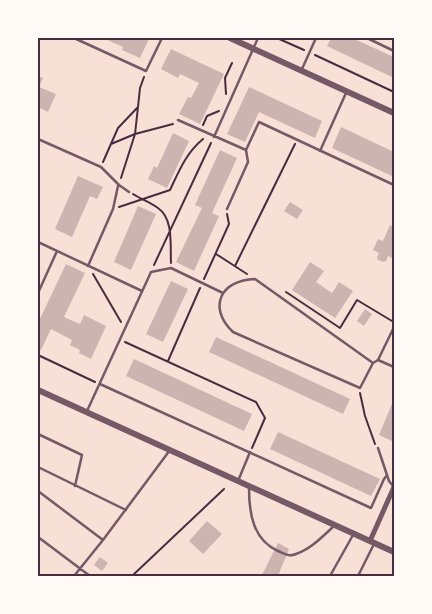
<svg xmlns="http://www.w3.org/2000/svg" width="432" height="614" font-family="'Playfair Display',serif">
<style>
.building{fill:#ccb4b1}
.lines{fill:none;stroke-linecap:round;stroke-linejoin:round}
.path{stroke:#4a2c40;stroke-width:2}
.service{stroke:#755966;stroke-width:2.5}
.minor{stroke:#755966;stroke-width:5}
.tertiary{stroke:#755966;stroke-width:6}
.neatline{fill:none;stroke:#4a2c40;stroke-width:2}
</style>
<rect width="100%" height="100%" fill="#f7e1d7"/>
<path class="building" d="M103,38h43l3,1 -9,19 -18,-8 1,-3z
M331,38h21l42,19v21l-67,-32z
M171,49l53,25 -24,50 -21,-10 9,-17 3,1 8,-15 -19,-9 -2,4 -17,-9z
M38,76l5,2 -4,9 17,7 -8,18 -10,-5z
M249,87l73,34 -7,17 -56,-26 -14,30 -18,-8z
M341,127l53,25v25l-62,-29z
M173,133l16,8 -22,47 -19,-9 6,-13 3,2z
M220,150l17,8 -25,55 7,3 -25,55 -18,-9 26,-54 -7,-3z
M78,176l25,11 -6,12 -7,-3 -18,41 -17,-8z
M290,202l13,8 -6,9 -13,-8z
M138,206l18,8 -25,56 -17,-8z
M390,225l4,2 -1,18 1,1v13l-6,-3 -2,5 -3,1 -5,-2 -1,-3 2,-4 -6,-3 5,-11 5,2z
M310,262l14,9 -8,11 16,11 7,-11 14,9 -18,27 -43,-28z
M66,264l19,9 -21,44 16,7 4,-9 22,11 -15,33 -12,-6 1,-3 -10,-5 2,-5 -21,-11 -10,21 -3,-2v-25z
M171,281l17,8 -25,53 -17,-8z
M365,309l7,5 -8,12 -7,-5z
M216,337l134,62 -7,15 -134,-62z
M134,359l118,55 -8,17 -118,-55z
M394,399v43l-15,-7z
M278,432l102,47 -9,17 -101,-47z
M207,521l15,13 -19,20 -14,-13z
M278,543l11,6 -11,27h-12l-4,-1z
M100,557l8,6 -6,8 -8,-6z"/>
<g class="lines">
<path class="path" d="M277,38l27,12
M315,55l79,37
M226,94l-1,-16 7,-15
M203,125l4,-9 12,-5
M111,144l24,-10 38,-10
M103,162l15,-34 20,-21 2,-19 4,-11
M121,178l14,-44 3,-27
M133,194c8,5 17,8 25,14 16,11 12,38 13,55
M119,207l51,-17c9,-19 16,-37 33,-51
M216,254l31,20
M154,265l57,-122
M235,266l60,-122
M93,274l28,48
M204,279l25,-55 -2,-10
M286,292l54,36 17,-28 35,21
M125,342l131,60 9,16 -13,30
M38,355l57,27
M168,361l32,-73
M360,393l5,23 10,28
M393,513l1,1
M132,576l92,-87"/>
<path class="service" d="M74,38l72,33 16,-33
M367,38l27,13
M302,69l14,-31
M178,120l68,30 2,12 -21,47
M214,137l44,-99
M38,139l63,28 18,18 10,7
M246,150l13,-28 135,63
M320,151l26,-58
M38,242l104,49
M88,266l25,-57 5,-23
M38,293l19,-42
M378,360l16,7
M373,363l-118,-84c-34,1 -48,28 -22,53l127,56 13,-25 5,-3 16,-33
M100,384l271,124 13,-29 3,-4
M87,411l64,-139 20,-4 52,25
M38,434l44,21 -7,31
M378,448l11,33 4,5
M38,467l88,43
M238,481l12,-29
M249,488c0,25 4,52 29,63 7,3 11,6 18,3 15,-5 27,-18 38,-28
M38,491l65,49
M38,537l52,39
M74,576l29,-36 67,-90
M330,576l23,-41
M358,576l16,-32"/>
<path class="minor" d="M370,541l24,-54"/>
<path class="tertiary" d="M230,38l164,75
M38,390l356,162"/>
</g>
<rect width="432" height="614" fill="none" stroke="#fffaf5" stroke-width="78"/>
<rect x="39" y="39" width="354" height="536" class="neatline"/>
</svg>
